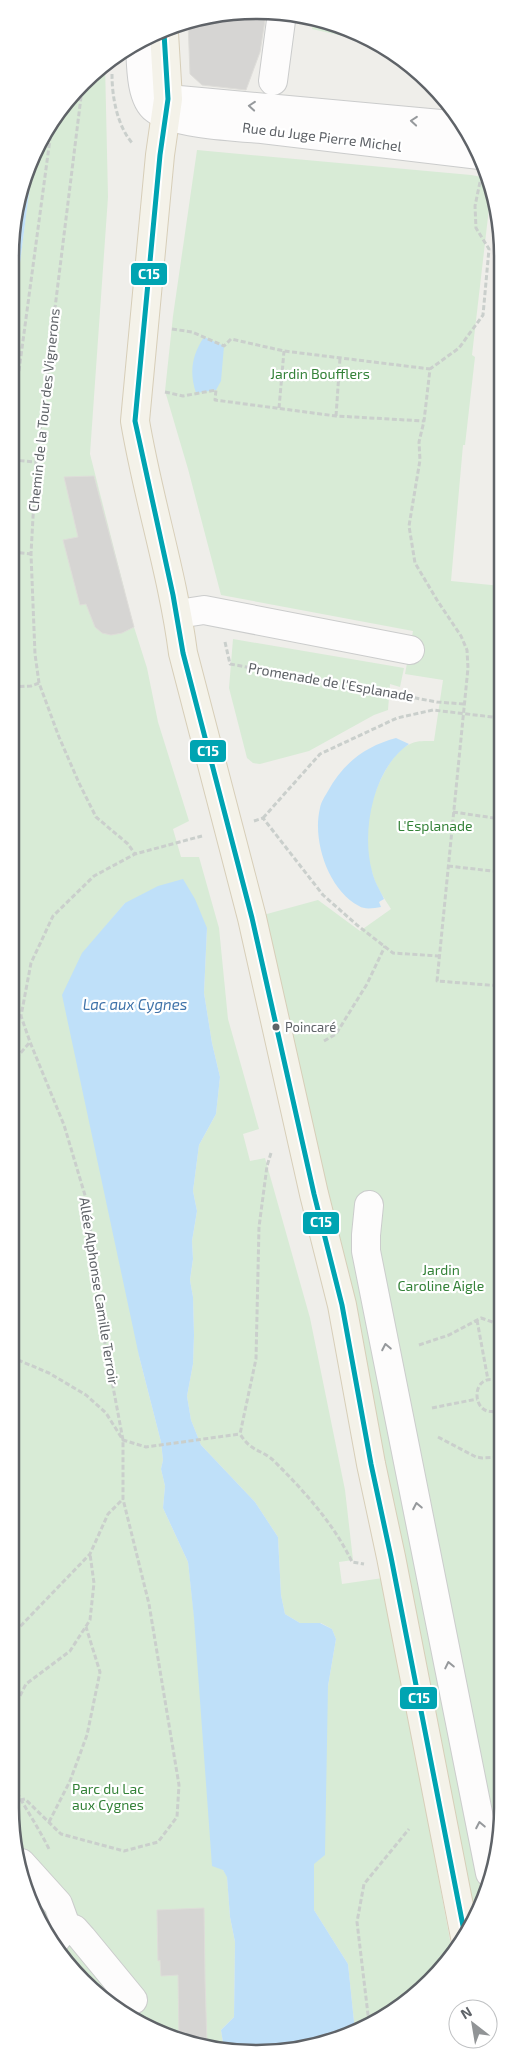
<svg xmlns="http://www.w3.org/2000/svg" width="513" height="2064" font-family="'Exo 2',sans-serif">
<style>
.green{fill:#d8ebd6}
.water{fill:#bfe0f9}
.building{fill:#d6d5d3;stroke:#deddd9}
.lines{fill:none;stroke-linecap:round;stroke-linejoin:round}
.minor-casing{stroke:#cbcccc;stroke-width:30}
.major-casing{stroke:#d7ceb8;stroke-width:30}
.path{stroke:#cacfcc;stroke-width:3;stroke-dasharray:5 2.5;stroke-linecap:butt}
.minor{stroke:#fdfcfc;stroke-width:28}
.major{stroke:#f4f2e9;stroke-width:28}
.bus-1-casing{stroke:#fff;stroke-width:9}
.bus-1{stroke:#00a4b2;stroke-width:5}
.oneway{stroke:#96999c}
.bus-dot{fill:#5f6368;stroke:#fff;stroke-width:2}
.labels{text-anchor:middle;stroke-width:4.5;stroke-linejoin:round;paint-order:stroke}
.bus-label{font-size:13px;fill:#5f6368;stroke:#fff;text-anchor:start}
.street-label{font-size:14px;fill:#5f6368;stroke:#fff}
.park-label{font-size:14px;fill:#348238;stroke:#fff}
.water-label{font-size:15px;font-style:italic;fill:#4174aa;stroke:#fff}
.rim{fill:none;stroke:#5f6368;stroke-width:2.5}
.line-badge{stroke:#fff;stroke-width:2}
.badge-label{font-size:14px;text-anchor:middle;font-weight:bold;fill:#fff}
</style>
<rect width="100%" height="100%" fill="#efeeea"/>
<path class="green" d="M314,20l49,15 -2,5 -49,-11z
M105,63l3,134 -18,257 35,138 -30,35c13,11 25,7 39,0l13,41 11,54 31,99 -16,8 8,28h18l20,71 9,91 31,110 -16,5 7,27 15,-3 45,160 35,172 8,70 -14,2 3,22 41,-6 69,373 -45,52 -52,28 -7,-67 -34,-54v-46l14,-178 8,-47 -4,-10 -11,-6h-21l-15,-9 -4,-19 -3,-58 -23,-35 -54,-57 -10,-25 -4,-24 6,-32 1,-29 -1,-38 -3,-17 3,-21 -1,-18 5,-30 -4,-20 6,-46 17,-31 4,-37 -8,-34 -8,-50 3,-65 -82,-25 -20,24 34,429 22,86 2,18 -2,9 4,17 -2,22 25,54 35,308 4,6 3,41 5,25 -1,75 -13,13 3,19 -76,-20 -77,-59 -23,-37 4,-5 -15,-13 -8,-13 -19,-95 2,-1482 21,-163 10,-29z
M197,150l274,25 16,3 4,13 -19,164 3,2 -10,88h-2l-12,136 50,5v1254l-27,78 -222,-1000 66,-18 42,31 31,-22c-7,-11 -16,-24 -19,-37 -5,-15 -6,-35 -4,-50 2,-23 19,-66 40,-77 8,-5 17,-4 26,-4l9,-61 -38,-6 8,-43 -192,-36 -33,-126 -23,-78 8,-75z
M233,639l171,29 -4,19 -10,-3 -2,26 -14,5 -65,36 -49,13 -7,-1 -6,-5 -18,-70z"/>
<path class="water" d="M33,162l-21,163v-101z
M204,337l20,9 -3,35 -5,9 -20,3c-7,-21 -4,-38 8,-56z
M396,738l13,6c-36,24 -48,88 -37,127 2,10 8,19 12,28l-5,3 2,5c-7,1 -16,3 -22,-1 -31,-16 -47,-66 -39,-98 1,-6 5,-12 8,-17 15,-28 38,-45 68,-53z
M183,879l12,20 12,29 -3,65 8,50 8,34 -4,37 -17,31 -6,46 4,20 -5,30 1,18 -3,21 3,17 1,38 -1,29 -6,32 4,24 10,25 54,57 23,35 3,58 4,19 15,9h20l12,6 4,10 -8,47 -3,169 -11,9v46l34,54 7,67 -20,10 -95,12 -16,-4 -3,-19 13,-13 1,-75 -5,-25 -3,-40 -4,-7 -11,-4 -18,-248 -6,-56 -25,-54 2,-22 -4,-17 2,-9 -2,-18 -22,-86 -77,-361 20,-42 43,-50 33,-17z"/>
<path class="building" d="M266,14l-6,38 -14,38 -44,-5 -12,-11 -2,-53 5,-3z
M94,476l40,151 -12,6 -11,2 -9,-2 -7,-6 -9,-23 -6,1 -17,-65 15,-3 -14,-60z
M204,1908l1,71 2,66 -28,-8 -1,-62 -17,1 -1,-16 -2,1 -1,-51z"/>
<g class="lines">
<defs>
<path id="minor" d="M140,44c1,18 0,54 15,65 18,15 82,18 107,20 72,9 145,17 218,26
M273,81l9,-68
M168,99l294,27
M178,614l26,-4 206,40
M369,1205l-3,30v16l124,622
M21,1863l37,41 8,22 -12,16
M66,1926l8,3 8,9 51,62"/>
<path id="major" d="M164,33l4,66 -8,56 -25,266c13,78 38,154 48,232l69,265 62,276 28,111 29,159 20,93 74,380"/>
</defs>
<use href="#minor" class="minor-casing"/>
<use href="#major" class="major-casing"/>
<path class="path" d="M112,74c0,23 5,52 21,70
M82,89l-46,373 -5,92 4,100 4,29 20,54 20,46 17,34 32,27 7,10
M480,182l-5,24 1,22 13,21 -6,66 -24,33 -29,21 -6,52 -5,21 1,18 -11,66 6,37 22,37 24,36 6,14 1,18 -31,313 64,5
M172,329l20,3 32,14 7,-7 53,12 146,18
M165,392l18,4 33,-6 -1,10 121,16 88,5
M279,408l5,-57
M336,416l4,-58
M12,423l40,-299
M12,460l24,2
M12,552l19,2
M225,642l5,22 207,38 27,2
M12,687l19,-1 8,-3
M453,812l48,7
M263,818l57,-64 77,-36 36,-8 68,8
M254,821l9,-3 60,77 34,30 36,28 45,3
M448,866l53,6
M324,1041l12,-7 31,-50 18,-38
M11,1064l19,-22
M271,1153l-4,13 -8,61 -3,132 -16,75c12,19 22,15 35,28 30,30 59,62 77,100l12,2
M477,1320l11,60
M419,1345l30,-10 32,-17 20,7
M11,1357l38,16 37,22 20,18 17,27 23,7 94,-13
M432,1408l45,-9
M501,1409c-31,15 -33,-42 0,-27
M494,1412l7,31
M438,1437l38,20 6,1 19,-1
M10,1637l80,-83 18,-40 15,-15
M10,1716l16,-32 44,-33 20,-31 4,-37 -4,-29
M10,1779c12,25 28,47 40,72
M20,1800l5,-1 36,35 63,17 34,-9 19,-25 2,-32 -30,-181 -26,-105v-59l-18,-96 -18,-142 -23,-77 -34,-83 -9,-26 10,-53 22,-47 41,-40 41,-22 67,-18
M49,1822l21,-41 17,-46 13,-63 -14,-45
M369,2023l-12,-101 7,-38 45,-55"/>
<use href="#minor" class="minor"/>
<use href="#major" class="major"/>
<defs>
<path id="bus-1" d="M164,33l4,66 -8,56 -25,266 38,174 10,58 69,265 62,276 28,111 29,159 20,93 74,379"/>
</defs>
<use href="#bus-1" class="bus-1-casing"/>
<use href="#bus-1" class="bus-1"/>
</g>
<defs><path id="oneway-chevron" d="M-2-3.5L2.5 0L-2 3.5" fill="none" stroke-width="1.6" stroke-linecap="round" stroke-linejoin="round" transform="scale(1.25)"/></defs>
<g class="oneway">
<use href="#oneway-chevron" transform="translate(252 106) rotate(-175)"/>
<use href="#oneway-chevron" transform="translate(414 121) rotate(-175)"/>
<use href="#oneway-chevron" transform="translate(386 1347) rotate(-101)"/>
<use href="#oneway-chevron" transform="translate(417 1506) rotate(-101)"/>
<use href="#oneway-chevron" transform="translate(449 1665) rotate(-102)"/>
<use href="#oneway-chevron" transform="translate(480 1825) rotate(-101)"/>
</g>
<circle class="bus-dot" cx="276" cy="1027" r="4.5"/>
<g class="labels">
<g class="bus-label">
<text x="285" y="1032">Poincaré</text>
</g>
<g class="street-label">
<text transform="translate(322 137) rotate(7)" y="5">Rue du Juge Pierre Michel</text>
<text transform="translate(44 410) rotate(-84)" y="5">Chemin de la Tour des Vignerons</text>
<text transform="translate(331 682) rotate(10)" y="5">Promenade de l'Esplanade</text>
<text transform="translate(99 1291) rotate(81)" y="5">Allée Alphonse Camille Terroir</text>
</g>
<g class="park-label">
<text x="320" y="379">Jardin Boufflers</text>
<text x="435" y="831">L'Esplanade</text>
<text x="441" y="1275">Jardin<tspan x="441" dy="16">Caroline Aigle</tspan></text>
<text x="108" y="1794">Parc du Lac<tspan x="108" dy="16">aux Cygnes</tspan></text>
</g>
<g class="water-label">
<text x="135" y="1010">Lac aux Cygnes</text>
</g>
</g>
<path d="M0 0H513V2064H0ZM256 19H257A237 237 0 0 1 494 256V1808A237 237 0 0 1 257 2045H256A237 237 0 0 1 19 1808V256A237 237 0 0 1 256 19Z" fill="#fff" fill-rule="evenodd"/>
<path class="rim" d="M256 19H257A237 237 0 0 1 494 256V1808A237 237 0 0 1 257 2045H256A237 237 0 0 1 19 1808V256A237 237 0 0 1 256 19Z"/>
<g class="line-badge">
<rect x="130" y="262" width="38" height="24" rx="5" fill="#00a4b2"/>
<rect x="189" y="739" width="38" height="24" rx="5" fill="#00a4b2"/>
<rect x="302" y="1211" width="38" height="24" rx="5" fill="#00a4b2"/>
<rect x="399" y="1686" width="39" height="24" rx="5" fill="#00a4b2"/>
</g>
<g class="badge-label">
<text x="149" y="279">C15</text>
<text x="208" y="756">C15</text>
<text x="321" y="1227">C15</text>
<text x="419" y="1703">C15</text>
</g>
<g transform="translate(473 2024) rotate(329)"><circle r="24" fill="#ffffff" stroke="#bfc1c3"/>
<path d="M0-4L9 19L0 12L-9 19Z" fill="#919496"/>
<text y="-8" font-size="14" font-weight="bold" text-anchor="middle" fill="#5f6368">N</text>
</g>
</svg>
